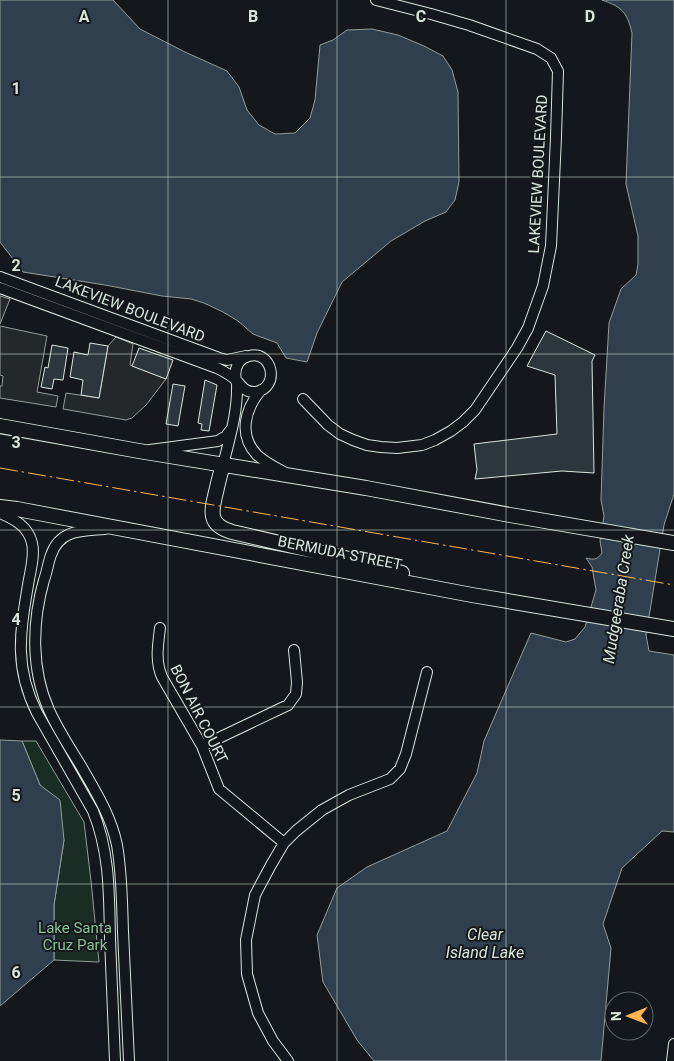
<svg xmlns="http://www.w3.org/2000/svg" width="674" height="1061" font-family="Roboto,sans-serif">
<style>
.green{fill:#1a2d24;stroke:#939e99}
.parking{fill:#24282b;stroke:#939e99}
.water{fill:#2f3f4d;stroke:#939e99}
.building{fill:#2c363c;stroke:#d8e6dc}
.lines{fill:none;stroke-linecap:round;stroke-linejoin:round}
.minor-casing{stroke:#d8e6dc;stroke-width:12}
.major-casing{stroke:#d8e6dc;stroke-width:16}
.minor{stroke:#14181c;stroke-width:10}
.major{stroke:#14181c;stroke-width:14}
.power{stroke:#ffb74d;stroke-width:1;stroke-dasharray:18 4 2.5 4;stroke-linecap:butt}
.grid{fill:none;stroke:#d8e6dc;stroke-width:1;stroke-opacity:0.55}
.labels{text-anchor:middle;stroke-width:4;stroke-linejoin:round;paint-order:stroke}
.street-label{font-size:15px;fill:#d8e6dc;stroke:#14181c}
.park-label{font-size:15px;fill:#8ac095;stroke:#14181c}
.water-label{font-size:16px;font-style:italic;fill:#d8e6dc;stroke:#14181c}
.grid-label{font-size:16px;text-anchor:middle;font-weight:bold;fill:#d8e6dc;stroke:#14181c;stroke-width:4;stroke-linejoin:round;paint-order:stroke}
</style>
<rect width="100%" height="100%" fill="#14181c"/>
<path class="green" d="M22,741h14l48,81 7,59 8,81 -45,-2v-55l10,-65 -24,-55z"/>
<path class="parking" d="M0,296l10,3 -10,25z
M0,326l47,10 -10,56 21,4 -2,11 -56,-9v-12h2l1,-10 -3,-1z
M116,337l17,7 -3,21 36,14 -20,26 -14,13 -6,2 -63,-11 3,-16 33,5 9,-52z"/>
<path class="water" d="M0,0h113l27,29 45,23 42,19 12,16 8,23 12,15 16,9 20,-1 15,-15 5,-18 5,-55 13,-5 14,-10 25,-1 26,6 26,11 19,10 9,14 6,22 1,90 -4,18 -9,12 -21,9 -34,20 -49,41 -25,51 -10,29 -21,-4 -9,-15 -24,-9 -15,-13 -15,-9 -19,-9 -13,-4 -29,-3 -57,-11 -82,-13 -23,-30z
M602,0h72v494l-10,31 -18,110 3,16 25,4v177l-12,-1 -40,37 -19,56 8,24 -10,113h-227l-17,-21 -34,-58 -6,-47 20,-47 30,-21 80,-36 30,-58 7,-32 47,-108 35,9 9,-3 10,-12 11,-37 -4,-23 -6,-9c8,2 11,2 16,-5l-2,-12 4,-25 -3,-16 3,-92 5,-85 12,-34 15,-14 2,-11v-28l-12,-52 6,-151c-5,-21 -10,-26 -30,-33z
M0,740l22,1 18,44 20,15 4,40 -10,65v55l-54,46z"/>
<path class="building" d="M546,331l49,24 -3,6 2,112 -32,-2 -87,8 2,-9 -3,-26 83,-10 -2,-59 -28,-9z
M90,343l18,3 -9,52 -18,-3 2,-15 -13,-3 4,-25 14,3z
M52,345l16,3 -5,32 -9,-1 -2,10 -11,-2 4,-20 3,1z
M139,348l34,12 -7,19 -34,-13z
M205,380l12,5 -8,46 -8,-1 1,-6 -4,-1z
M173,384l12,2 -7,40 -12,-2z"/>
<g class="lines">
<defs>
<path id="minor" d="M0,277l219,81 8,2 19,-4
M0,288l217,80c6,3 15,8 20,13 5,6 9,12 19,11 24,-4 17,-42 -7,-36 -12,3 -15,14 -13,25
M261,390c-16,19 -23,45 -4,65 8,7 17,12 27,17
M303,399l25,26 12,9 13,6 14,5 14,2 16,1 25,-3 13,-5 16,-9 12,-9 12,-12 42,-62 11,-20 15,-42 8,-40 5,-109 2,-66 -7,-13 -14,-9 -68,-24 -38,-11 -55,-14
M150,450l68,-9 8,-5 6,-8
M223,465c7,-28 15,-54 14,-82
M0,513c14,6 28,13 32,30 3,13 -2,29 -4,42 -8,48 -14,82 9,128l56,98c17,42 16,83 17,128 2,41 3,81 5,122
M105,529c-23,2 -45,0 -54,26 -3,8 -4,17 -7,25 -12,42 -13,90 5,130 9,20 21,38 32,56 15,26 30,50 36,79 5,29 5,58 6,87 2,43 4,86 6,129
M160,628c-2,17 -5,33 2,49l40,69 17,43 65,54
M202,746l86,-41 8,-11 1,-12 -3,-32
M288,1061l-15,-20 -15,-28 -11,-39 -1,-34 9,-45 16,-30 13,-22 12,-12 26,-21 27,-15 41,-16 10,-10 6,-15 21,-82
M672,1061l2,-17"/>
<path id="major" d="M0,426l139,25 227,37 144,27 164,28
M223,465c-3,9 -5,18 -7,27 -5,20 -8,33 16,40l117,27 53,14
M0,507l17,2 455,86 202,34"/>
</defs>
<use href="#minor" class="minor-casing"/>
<use href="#major" class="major-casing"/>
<use href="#minor" class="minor"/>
<use href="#major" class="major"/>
<path class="power" d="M0,468l674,117"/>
</g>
<path class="grid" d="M168,0v1061M337,0v1061M506,0v1061M0,177h674M0,354h674M0,530h674M0,707h674M0,884h674"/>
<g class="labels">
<g class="street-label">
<text transform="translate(538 174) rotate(-87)" y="5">LAKEVIEW BOULEVARD</text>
<text transform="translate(130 309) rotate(21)" y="5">LAKEVIEW BOULEVARD</text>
<text transform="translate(340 553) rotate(11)" y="5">BERMUDA STREET</text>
<text transform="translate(199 714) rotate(63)" y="5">BON AIR COURT</text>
</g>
<g class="park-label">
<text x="75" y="933">Lake Santa<tspan x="75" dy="17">Cruz Park</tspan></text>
</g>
<g class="water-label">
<text transform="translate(618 599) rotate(-81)" y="6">Mudgeeraba Creek</text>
<text x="485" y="940">Clear<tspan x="485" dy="18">Island Lake</tspan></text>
</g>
</g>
<g class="grid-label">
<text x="84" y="22">A</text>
<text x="253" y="22">B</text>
<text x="421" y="22">C</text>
<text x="590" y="22">D</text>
<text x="16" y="94">1</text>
<text x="16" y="271">2</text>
<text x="16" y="448">3</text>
<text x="16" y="625">4</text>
<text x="16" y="801">5</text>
<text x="16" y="978">6</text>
</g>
<g transform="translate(629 1016) rotate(269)"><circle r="24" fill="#14181c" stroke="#626a69"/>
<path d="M0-4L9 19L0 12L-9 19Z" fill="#ffb74d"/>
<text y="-8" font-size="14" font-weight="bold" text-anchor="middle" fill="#d8e6dc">N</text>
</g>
</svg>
